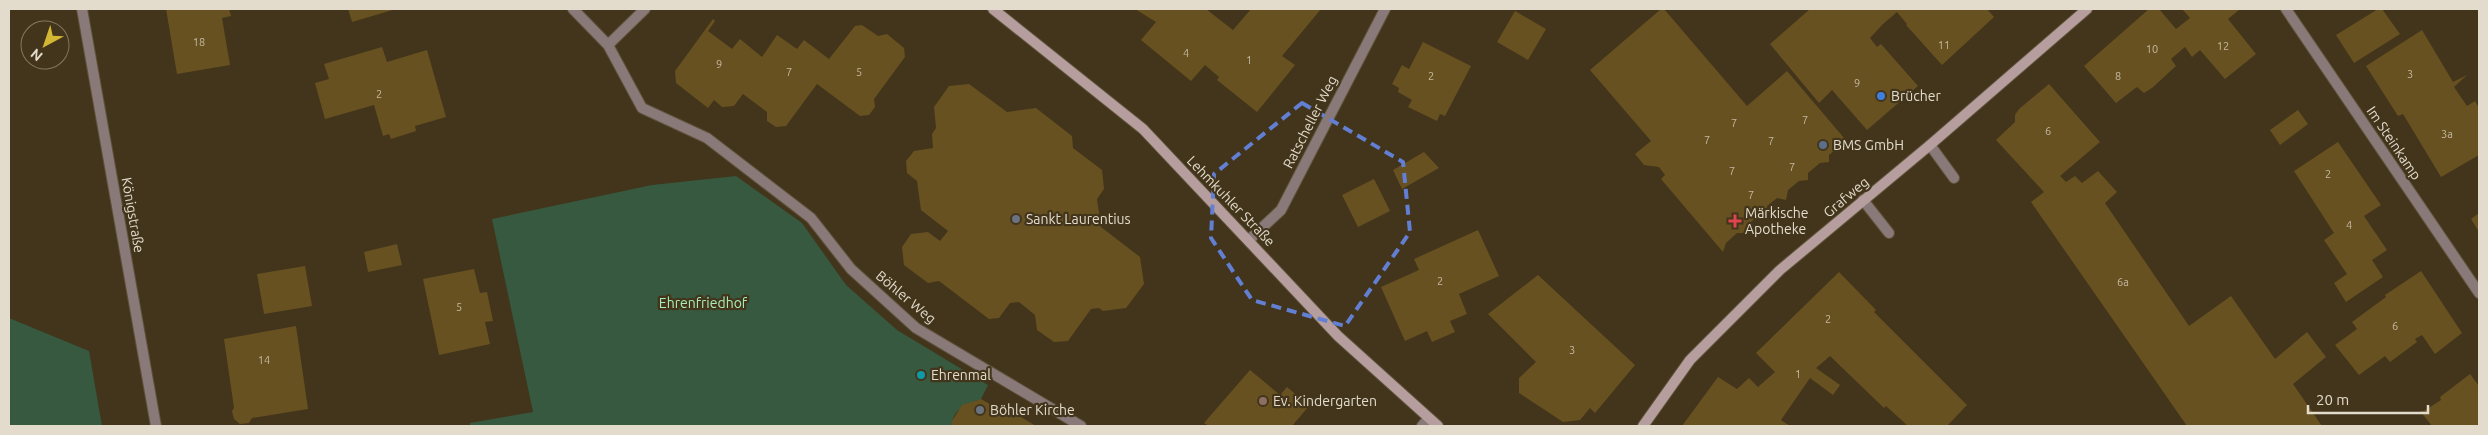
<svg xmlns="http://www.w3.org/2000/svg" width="2488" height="435" font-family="Ubuntu,sans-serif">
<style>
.green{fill:#36593f}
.building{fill:#685121}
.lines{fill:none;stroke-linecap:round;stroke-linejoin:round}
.lane-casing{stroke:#5f533b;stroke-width:12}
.street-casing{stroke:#5f533b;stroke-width:12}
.secondary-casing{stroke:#5f533b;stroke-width:12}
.lane{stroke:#897979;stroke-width:10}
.street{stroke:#897979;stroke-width:10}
.secondary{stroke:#b79e9e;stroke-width:10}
.marked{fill:none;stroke:#627fd4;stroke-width:4;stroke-dasharray:10 6;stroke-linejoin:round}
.shop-dot{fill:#3f7fe0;stroke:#42351b;stroke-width:2}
.service-dot{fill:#5c6f8a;stroke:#42351b;stroke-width:2}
.worship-dot{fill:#6b7280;stroke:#42351b;stroke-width:2}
.health-dot{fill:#e0444e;stroke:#42351b;stroke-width:2}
.culture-dot{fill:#0f9aa8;stroke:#42351b;stroke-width:2}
.education-dot{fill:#8d6e63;stroke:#42351b;stroke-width:2}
.labels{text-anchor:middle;stroke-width:4.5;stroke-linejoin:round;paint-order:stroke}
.number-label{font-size:11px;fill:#c4b8a1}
.poi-label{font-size:14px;fill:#e3dbcc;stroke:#42351b;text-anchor:start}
.street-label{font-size:14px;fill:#e3dbcc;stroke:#42351b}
.park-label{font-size:14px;fill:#a7edb8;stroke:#42351b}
</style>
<rect width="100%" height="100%" fill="#42351b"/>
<path class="green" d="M736,176l66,47 44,62 51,45 91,55 -7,14c-14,5 -29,10 -29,27h-482v-3l63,-11 -41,-193 160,-34z
M9,318l80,33 13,75h-93z"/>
<path class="building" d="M166,9h63l2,7 -9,2 8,47 -53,9z
M348,9h48l-44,13z
M1135,9h71l27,21 18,-21h70l-39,47 13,9 -38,47 -40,-32 2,-3 -14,-12 -14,16 -50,-41 15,-18z
M1661,9h3l83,97 40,-35 63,74h-9l-12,10v7l-9,1 -12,10v7l-9,1 -11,9 -2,10 -9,-2 -10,8 1,9 -10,1 -12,10v7h-9l-11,10 -3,9 -62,-73 4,-4 -6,-8 -15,-2 -9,-11 16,-13 -61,-71z
M1810,9h177l7,8 -52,48 -36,-40 1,-1 -10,-12 -14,12 -13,14 7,9 4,-3 37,42 -51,44 -35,-40 -13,13 -49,-59z
M2149,9h10l17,20 14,-11 -8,-9h58l-12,10 28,35 -31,25 -25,-29 -8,7 -7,-10 -14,12 5,7 -24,22 -8,5 -7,-6 -21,16 -32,-37z
M2378,9h4l18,25 -46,29 -18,-28z
M1515,11l31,18 -18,31 -31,-18z
M713,19l2,2 -7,10 24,18 8,-10 22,18 15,-22 20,14 7,-9 25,19 26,-33 7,-1 16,11 9,-2 17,14 1,9 -31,42 1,8 -6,8 -9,1 -43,-32 -31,42 -10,1 -9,-6v-9l-24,-18 -9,12 -12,1 -8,-7 -6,8 -32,-25 -1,-12z
M2422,30l31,52 14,-7 -13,12 13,19 8,-5 4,7v47l-38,22 -38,-63 -5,2 -32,-50z
M1423,42l48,24 -26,50 -5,-2 -3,7 -29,-14 4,-7 -14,-8 1,-4 -7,-4 10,-19 7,4z
M382,47l5,15 40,-12 19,67 -31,9 1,5 -25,8 -2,-5 -6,2 -9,-31 -49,14 -10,-36 14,-4 -5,-15z
M969,84l38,28 29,-4 36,28 1,12 29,22 2,19 -7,10 4,28 39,30 4,27 -18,24 -23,3 -4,-3 -8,1 -23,32 -14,1 -17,-12 -2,-15 -16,-13 -9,1 -11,15 -10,1 -50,-38 -11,2 -24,-18 -2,-18 9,-13 17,-2 12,9 8,-10 -27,-21 -4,-29 -10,-8 -1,-12 8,-10 19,-3 -1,-14 4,-6 -2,-21 15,-21z
M2049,84l51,58 -40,34 6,6 9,-6 7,7 16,-12 19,21 -12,11 84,123 42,-30 44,63 32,-27 19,25 -33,27 29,42h-135l-156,-224 13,-10 -48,-52 19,-18v-7l4,-6z
M2298,110l10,14 -28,21 -10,-15z
M2338,142l43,63 -17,11 23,34 -15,10 11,17 -37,25 -12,-19 13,-9 -23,-34 10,-7 -40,-62z
M1424,152l15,16 -37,21 -9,-19z
M1374,179l16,32 -32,16 -16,-32z
M2479,213v19l-8,-13z
M1478,230l21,46 -40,18 8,20 -17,7 5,11 -23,10 -5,-11 -22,10 -24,-54 38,-17 -5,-11z
M397,244l5,21 -34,7 -4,-20z
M305,266l7,40 -48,8 -7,-40z
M474,269l6,24 7,-1 6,29 -8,1 5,22 -51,11 -16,-76z
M2421,271l41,62 -27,21 -13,-19 -7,4 2,3 -27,20 -5,-6 -26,19 -24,-30 22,-16 -5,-7 34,-25 -1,-2z
M1839,272l37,38 -2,2 93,93 -20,21h-39l-22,-20 -2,2 -54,-52 -14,12 24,17 -7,10 -23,-17 -29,42 9,6h-108l36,-49 19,12 12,-11 9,9 17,-15 -19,-19z
M1538,275l97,90 -40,48 -5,-5 -10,12 -17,2 -44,-29v-15l17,-16 -48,-48z
M296,326l12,83 -56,9 -3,5 -9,1 -6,-5 -2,-8 2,-3 -10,-69z
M1250,370l30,25 7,-8 22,19 -17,20h-83l-5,-3z
M2470,374l9,12v40h-47l-12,-15h4l17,-11 -1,-3z
M981,399l33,19 2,-4 20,12h-84v-5l10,-16z"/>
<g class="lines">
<defs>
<path id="lane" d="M1930,145l24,33
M1863,200l26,33"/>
<path id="street" d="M82,9l74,417
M573,9l35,36
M645,9l-37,36 34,63 65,30 104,80 40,51 65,59 165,98
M2286,9l193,284
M1250,239l31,-29 104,-201
M1422,426l6,-7"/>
<path id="secondary" d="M993,9l150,120 195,207 100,90
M1643,426l47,-66 90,-90 150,-125 157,-136"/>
</defs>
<use href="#lane" class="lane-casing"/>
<use href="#street" class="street-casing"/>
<use href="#secondary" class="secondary-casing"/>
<use href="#lane" class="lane"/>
<use href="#street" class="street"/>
<use href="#secondary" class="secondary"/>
</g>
<path class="marked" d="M1302,103l101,59 7,70 -65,94 -93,-26 -41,-62 3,-64z"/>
<circle class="shop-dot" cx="1881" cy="96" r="5"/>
<circle class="service-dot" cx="1823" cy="145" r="5"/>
<g class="worship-dot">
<circle cx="1016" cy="219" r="5"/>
<circle cx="980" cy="410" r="5"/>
</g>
<path class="health-dot" d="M1732.5 213.5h5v5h5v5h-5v5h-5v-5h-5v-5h5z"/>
<circle class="culture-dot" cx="921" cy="375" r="5"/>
<circle class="education-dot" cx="1263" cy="401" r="5"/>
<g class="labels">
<g class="number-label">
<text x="199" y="46">18</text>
<text x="1944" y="49">11</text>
<text x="2223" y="50">12</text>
<text x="2152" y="53">10</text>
<text x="1186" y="57">4</text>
<text x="1249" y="64">1</text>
<text x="719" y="68">9</text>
<text x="789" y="76">7</text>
<text x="859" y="76">5</text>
<text x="2410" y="78">3</text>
<text x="1431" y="80">2</text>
<text x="2118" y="80">8</text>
<text x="1857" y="87">9</text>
<text x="379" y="98">2</text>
<text x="1805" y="124">7</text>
<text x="1734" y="127">7</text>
<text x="2048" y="135">6</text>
<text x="2447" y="138">3a</text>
<text x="1707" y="144">7</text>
<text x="1771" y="145">7</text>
<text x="1792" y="171">7</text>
<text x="1732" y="175">7</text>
<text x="2328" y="178">2</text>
<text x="1751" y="199">7</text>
<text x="2349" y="229">4</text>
<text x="1440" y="285">2</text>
<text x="2123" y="286">6a</text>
<text x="459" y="311">5</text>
<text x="1828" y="323">2</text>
<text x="2395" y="330">6</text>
<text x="1572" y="354">3</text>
<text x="264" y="364">14</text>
<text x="1798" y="378">1</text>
</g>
<g class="poi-label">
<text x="1891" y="101">Brücher</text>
<text x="1833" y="150">BMS GmbH</text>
<text x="1745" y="218">Märkische<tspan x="1745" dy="16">Apotheke</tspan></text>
<text x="1026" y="224">Sankt Laurentius</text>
<text x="931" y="380">Ehrenmal</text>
<text x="1273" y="406">Ev. Kindergarten</text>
<text x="990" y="415">Böhler Kirche</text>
</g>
<g class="street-label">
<text transform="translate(1310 122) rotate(-63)" y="5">Ratscheller Weg</text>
<text transform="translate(2394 143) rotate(56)" y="5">Im Steinkamp</text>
<text transform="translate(1846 197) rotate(-40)" y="5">Grafweg</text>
<text transform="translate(1231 201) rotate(46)" y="5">Lehmkuhler Straße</text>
<text transform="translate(133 215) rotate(80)" y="5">Königstraße</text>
<text transform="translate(906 297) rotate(40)" y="5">Böhler Weg</text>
</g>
<g class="park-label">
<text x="703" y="308">Ehrenfriedhof</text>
</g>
</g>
<rect width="2488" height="435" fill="none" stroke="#e3dbcc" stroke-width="20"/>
<g transform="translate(45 45) rotate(220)"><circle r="24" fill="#42351b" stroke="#827762"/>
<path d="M0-4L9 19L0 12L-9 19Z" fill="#d4b635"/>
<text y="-8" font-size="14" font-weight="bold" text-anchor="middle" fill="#e3dbcc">N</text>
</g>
<path d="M2308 405v8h120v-8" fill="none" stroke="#e3dbcc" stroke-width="2.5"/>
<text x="2316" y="405" font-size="15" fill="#e3dbcc" stroke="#42351b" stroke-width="4" paint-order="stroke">20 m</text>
</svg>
